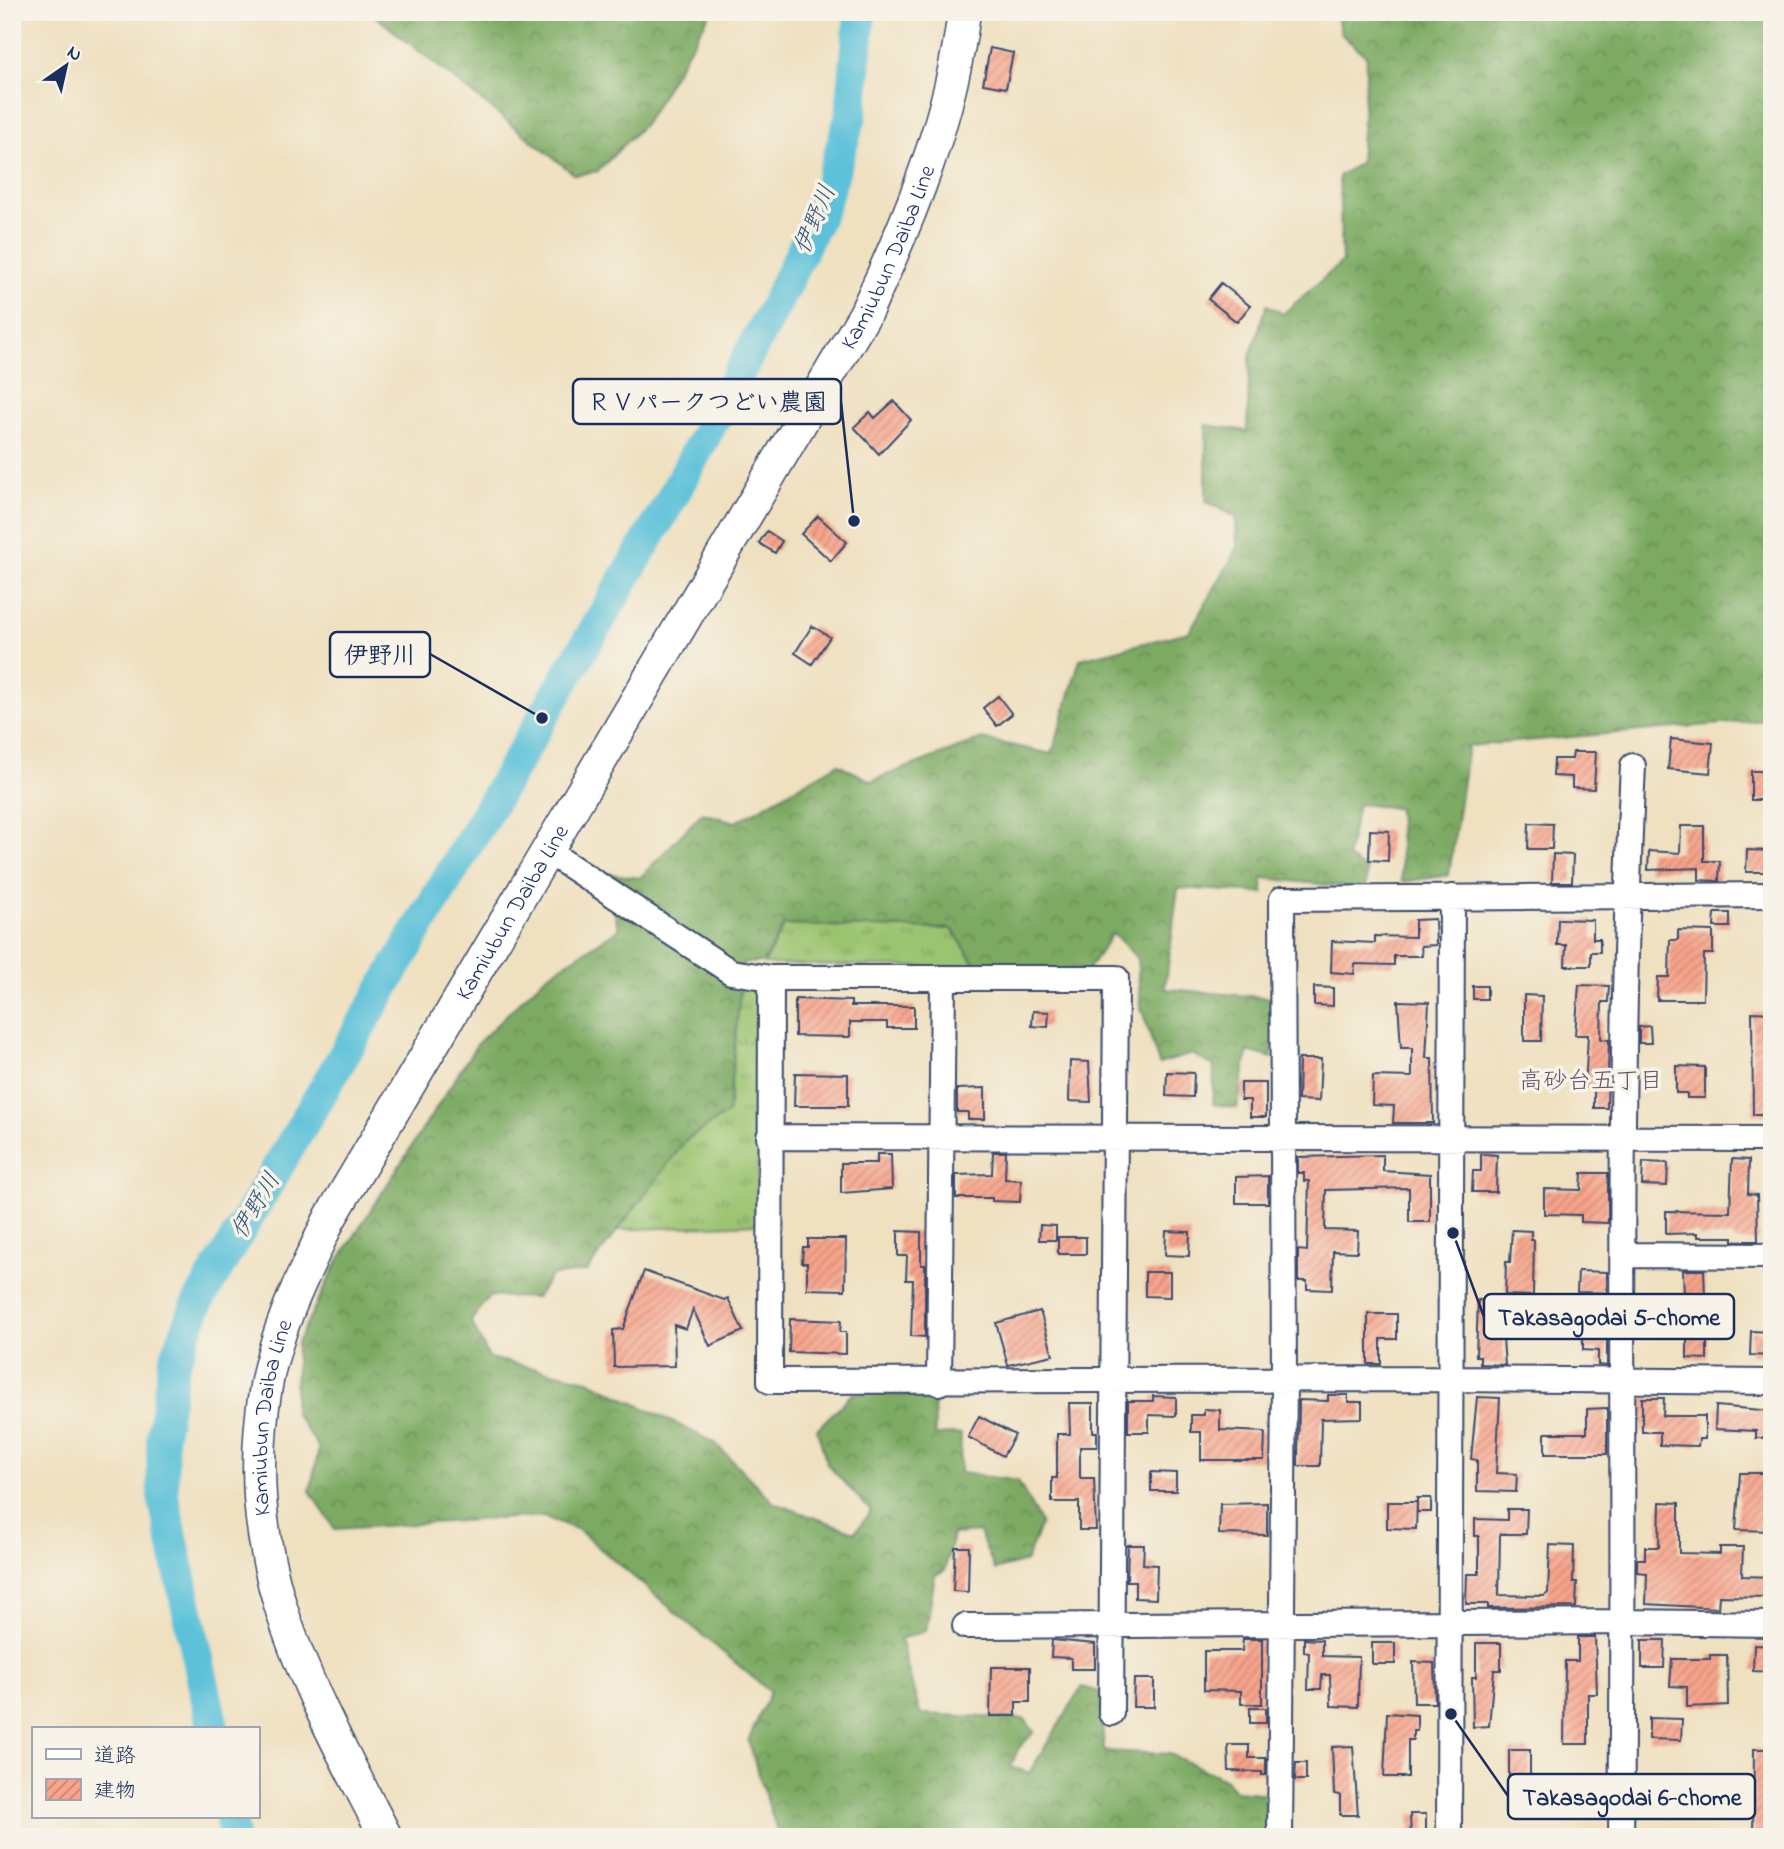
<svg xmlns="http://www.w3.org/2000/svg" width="1784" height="1849" font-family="'Indie Flower','Klee One',sans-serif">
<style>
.grass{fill:url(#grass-tufts);stroke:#5b7a67;stroke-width:2}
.forest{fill:url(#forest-crowns);stroke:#4c6c60;stroke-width:2}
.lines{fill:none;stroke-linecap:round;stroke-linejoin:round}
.river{stroke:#5bc1d9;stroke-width:32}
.building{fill:url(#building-hatch)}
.minor-casing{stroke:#3b4a6d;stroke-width:28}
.major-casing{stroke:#3b4a6d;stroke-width:35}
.minor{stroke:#fff;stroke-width:24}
.major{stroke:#fff;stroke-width:32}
.labels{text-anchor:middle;stroke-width:7;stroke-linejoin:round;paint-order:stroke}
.street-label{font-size:23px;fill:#1b2f5e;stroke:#f7f3e8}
.water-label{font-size:24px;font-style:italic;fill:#2b547d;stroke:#f7f3e8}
.neighbourhood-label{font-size:24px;fill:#68586e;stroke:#f7f3e8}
.leader{fill:none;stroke:#1b2f5e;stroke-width:2.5}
.callout-dot{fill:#1b2f5e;stroke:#f7f3e8;stroke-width:2.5}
.callout{fill:#f7f3e8;stroke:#1b2f5e;stroke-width:2.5}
.callout-label{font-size:24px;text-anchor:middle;font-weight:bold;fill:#1b2f5e}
</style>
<defs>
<pattern id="grass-tufts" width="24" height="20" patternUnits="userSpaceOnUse" patternTransform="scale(1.75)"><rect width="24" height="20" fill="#9bc470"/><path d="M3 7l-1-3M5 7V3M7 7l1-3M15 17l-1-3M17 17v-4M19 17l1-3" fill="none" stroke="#7ea05f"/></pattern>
<pattern id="forest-crowns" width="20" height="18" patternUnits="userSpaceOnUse" patternTransform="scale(1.75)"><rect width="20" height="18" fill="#7caa62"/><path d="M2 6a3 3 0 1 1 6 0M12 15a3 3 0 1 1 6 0" fill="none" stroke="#658b54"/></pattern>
<pattern id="building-hatch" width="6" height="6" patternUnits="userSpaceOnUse" patternTransform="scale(1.75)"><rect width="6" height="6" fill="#f8a48b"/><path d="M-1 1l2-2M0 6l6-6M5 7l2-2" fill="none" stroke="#c88675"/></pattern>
</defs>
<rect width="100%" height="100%" fill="#f7f3e8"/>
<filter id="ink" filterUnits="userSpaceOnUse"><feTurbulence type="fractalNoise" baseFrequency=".0143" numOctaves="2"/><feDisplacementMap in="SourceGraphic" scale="14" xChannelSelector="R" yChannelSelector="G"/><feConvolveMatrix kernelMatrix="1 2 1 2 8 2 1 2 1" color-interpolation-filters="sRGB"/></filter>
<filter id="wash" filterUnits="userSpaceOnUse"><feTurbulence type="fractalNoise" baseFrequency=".00686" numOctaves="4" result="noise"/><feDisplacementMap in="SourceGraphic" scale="28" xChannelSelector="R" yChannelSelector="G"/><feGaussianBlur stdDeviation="1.57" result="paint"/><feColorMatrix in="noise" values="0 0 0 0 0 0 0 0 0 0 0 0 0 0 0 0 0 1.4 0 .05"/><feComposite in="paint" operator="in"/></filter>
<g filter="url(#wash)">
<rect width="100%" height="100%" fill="#efe0c0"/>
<path class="grass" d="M784,925l168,4 26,39 -214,-4z
M739,985h24l-6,239 -141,6 70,-90 42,-27z"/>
<path class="forest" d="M370,12h341l-65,110 -48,49 -23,4z
M1336,12h436v681l-6,27 -298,26 -19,129 -47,7 -4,-74 -40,-4 -11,53 20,14 -1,18 -103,-11v15l-85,-5 -13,101 108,9 -1,60 -24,-7 -11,57 -24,-4 1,-38 -22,-12 -33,10 -18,-57 -4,-49 -24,-25 -26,38 -109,-3 -26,-39 -168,-4 -21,37 -20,1 -15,150 -42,27 -99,131 -36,5 -15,22 -47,-2 -18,25 18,37 99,22 127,63 59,60 81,29 16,-21 -44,-47 -10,-35 36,-36 81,3 1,39 26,-1 -1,39 58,8 23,43 -15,37 -31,9 -16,-38 -26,2 -8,36 -10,5 -9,56 -26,8 20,75 105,5 9,13 -16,17 -7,18 18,6 53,-86 18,5 4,59 66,3 57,26 8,11 35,3 2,43h-493l-31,-96 22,-49 -193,-163 -35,-13 -207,13 -25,-38 9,-43 -25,-36 3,-69 40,-80 141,-220 68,-67 73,-47 -15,-56 36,5 62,-65 34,9 102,-58 33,17 111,-42 70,15 28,-95 109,-27 48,-83 -1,-32 -30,-16v-76l41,6 3,-75 17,-51 16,9 59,-52 -3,-86 21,-13 7,-106 -26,-23z"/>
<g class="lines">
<path class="river" d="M213,1728l-50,-232 -1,-60 12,-74 23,-58 472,-801 108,-201 46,-95 28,-92 9,-103
M231,1816l2,21"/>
</g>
<g id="blocks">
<path class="building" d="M990,48l23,5 -7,35 -23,-4z
M1221,283l29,23 -13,16 -29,-23z
M894,401l17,19 -32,34 -25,-27 16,-15 5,6z
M818,516l29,26 -16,19 -30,-27z
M767,531l15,10 -7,12 -16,-10z
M812,626l18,11 -18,27 -17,-11z
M998,696l14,18 -15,12 -14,-18z
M1671,739l42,4 -3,30 -42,-4z
M1573,752h23l-2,37 -22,-1v-11l-19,-1 1,-17h18z
M1751,771h21v29h-21z
M1529,823l24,1 -1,25h-24z
M1681,826h23v35h16l-1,20 -20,-1v-12l-51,2 1,-19 31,2z
M1370,830l19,1 -1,30 -19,-1z
M1747,850l25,1v21h-26z
M1553,854l20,1 -1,27h-20z
M1715,913h15v14h-16z
M1435,919l1,26 -15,1 1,10h-28v9l-39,-1 -1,10 -23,-2 1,-31 43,2v-7l40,1v-17z
M1558,919l35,1v19h7v13h-9v14h-26l1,-21h-9z
M1678,930l35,1v23h-9l-1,46h-46l1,-23h11l1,-37h8z
M1579,985l30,1 -1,16h-6l-1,37 8,1 -2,68h-13v-19l-9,-1 3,-53h-13z
M1473,986h14v13h-14z
M1314,987l19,1v18l-19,-1z
M1524,995l18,1 -1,45h-17z
M795,999l56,2v5h63v22h-27v-6h-37v15l-55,-1z
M1398,1001l31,1 -3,56h6l1,65h-40l1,-17 -22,-1 1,-29 39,1v-29h-11z
M1033,1011l16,1 -1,15 -16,-1z
M1752,1012l20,1v102h-19z
M1650,1026l1,17h-12v-16z
M1299,1059h22l-2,42 -21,-1z
M1070,1061l19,1 2,40 -22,-1z
M1676,1066l29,1v31h-18v-5h-11z
M1167,1072l27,1 -1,24 -27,-1z
M795,1073l53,1v32h-54z
M1241,1083h25v34h-16v-17h-9z
M985,1088v31h-17v-7h-11v-23z
M993,1152h13l-1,27 16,1 -1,22 -28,-1v-3h-36v-23l36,-1z
M877,1154h14l1,35 -51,4v-30h36z
M1481,1154l16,1 -1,37h-24l1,-21h8z
M1383,1155v16l47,3v48h-21v-34l-83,2 -1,40 33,1 -1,21 -24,-1 -1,39 -25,-1v-8h-9v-31l9,1 2,-70h-5v-8h-6v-16z
M1732,1159l17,1 -1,34 9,1 1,46h-25v-4h-35v-4l-32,1v-23l64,1z
M1643,1162l25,1 -1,23 -25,-1z
M1582,1173h26v50l-27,-1v-7l-37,-1v-25l37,1z
M1268,1176v27h-32v-26z
M1040,1225l16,1v14h-17z
M1512,1230l19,1v9h3l-1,56 -28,-1 1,-33h4z
M898,1231l23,1v33h4v72l-14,-1 2,-56h-7l1,-24h-9z
M1166,1231l24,1 -1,24 -24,-1z
M1058,1237h28v17h-28z
M808,1239h38l-1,51 -38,-1v-26h-5l1,-16h5z
M1683,1270h21l1,25h-21z
M644,1271l80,29 4,-2 15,33 -33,15 -17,-37 -7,20 -12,-4 1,41 -61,1 -1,-37 10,-1z
M1578,1271l29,1v21l-30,-1z
M1145,1272h25v25l-25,-1z
M1478,1300l22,1 5,64 -25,-1v-8h-4z
M1597,1304h10v62l-9,-1v-14l-15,-1v-14l12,1z
M1040,1311l13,44 -45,10 -12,-42z
M1368,1314h29v25h-16v25h-13z
M790,1319l51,2 -1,11h6v22l-57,-2z
M1687,1331h20v28l-20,-1z
M1751,1331l21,1v24l-22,-1z
M1328,1395h20v7h14v16l-41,1 -1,47h-22l1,-66 29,1z
M1153,1396l23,1v19l-27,-1v17h-21v-31h25z
M1477,1397l23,1 -4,75 21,1 -1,18 -39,-1v-31l-6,-1z
M1642,1398h22l-1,18h42v23h-6l-1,7 -38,-1v-13h-18z
M1069,1403h24v29h4v15h-17v31h14l2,52h-17v-28h-27v-24h5v-44h13z
M1716,1406l56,5v27h-16v-7l-41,-2z
M1607,1408v46h-62v-21h42v-24z
M1204,1409l16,1v20l45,2 -1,28h-63v-28h-10v-17h13z
M979,1416l36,19 -12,21 -35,-19z
M1151,1472l25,1v18h-25z
M1740,1473h32v58l-36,-1z
M1417,1498h14v14h-14z
M1387,1502h30l-1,27 -29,-1z
M1660,1502l19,1v50l41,1v-7h23l-1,29 30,1v20l-53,-1 -1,12 -72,-4 1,-31 -10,-1v-13h8v-12h14z
M1267,1503v32l-48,-1 1,-30z
M1507,1509h20l-1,25h-26l-1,61 45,1 4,-3 2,-48 24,1 -1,36h4l-1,25 -88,1v-4h-22l1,-30h12v-38h-4v-17l32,1z
M1128,1545h16l-1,19 14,1 -1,34 -21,-1v-17h-8z
M955,1547h14l-1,45 -15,-1z
M1578,1637h17l2,57h-9v50h-24l1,-83h13z
M1243,1639h19v65h-21v-13l-37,-1v-39h38z
M1304,1639l18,1v16l37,1 -1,50 -27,-1 -1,-31h-8l-1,14h-13l1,-36 -5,-1z
M1052,1640l43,4v25h-24v-11l-20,-1z
M1642,1640h23l-1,28h-22z
M1372,1643h23v21h-23z
M1476,1643h25v27h-7l-5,56 -16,1 -1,-50h4z
M1754,1645l18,1 -1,26 -18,-1z
M1710,1655h17l1,50 -41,2v-20l-17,-1 2,-27h38z
M1413,1662l21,1 1,40h-21z
M991,1667h39v35h-14v14h-26z
M1134,1679h20v28h-21z
M1250,1708h16v15h-16z
M1387,1713l30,2v16h-4v9h-5v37h-24z
M1649,1718l33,1 -1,21 -32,-1z
M1228,1745h21v13h17v17h-4v-3l-33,-1z
M1353,1746l5,69h-18v-20l-6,-1 -2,-47z
M1754,1749h17l-2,88h-16z
M1509,1750h21v28h-21z
M1296,1763h10v17h-11z
M1410,1814h16v23h-15z"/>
</g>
</g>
<g filter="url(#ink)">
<use href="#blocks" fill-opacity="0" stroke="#3b4a6d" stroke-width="2"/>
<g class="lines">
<defs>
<path id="minor" d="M547,851l184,121 40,6h345l-5,735
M771,978l-1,403 681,-2 321,3
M769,1137l1003,2
M1625,1255l147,1
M939,1383l4,-405
M965,1626l659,-4 148,2
M1280,1837l4,-458 -2,-480 490,-4
M1449,1837l3,-940
M1621,1837c5,-357 -6,-714 12,-1071"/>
<g id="major">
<path id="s1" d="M386,1837c-78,-152 -150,-272 -120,-451 10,-58 39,-115 64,-168l535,-904c45,-96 86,-195 99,-302"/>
</g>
</defs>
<use href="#minor" class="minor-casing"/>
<use href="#major" class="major-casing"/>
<use href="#minor" class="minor"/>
<use href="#major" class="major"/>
</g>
</g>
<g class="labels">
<g class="street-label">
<text dy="8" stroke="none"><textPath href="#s1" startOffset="1769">Kamiubun Daiba Line</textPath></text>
<text dy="8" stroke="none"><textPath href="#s1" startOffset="1013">Kamiubun Daiba Line</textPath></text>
<text dy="8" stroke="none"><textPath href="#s1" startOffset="446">Kamiubun Daiba Line</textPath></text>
</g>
<g class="water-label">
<text transform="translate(814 219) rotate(-67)" y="8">伊野川</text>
<text transform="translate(255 1205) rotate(-59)" y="8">伊野川</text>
</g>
<g class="neighbourhood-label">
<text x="1591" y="1088">高砂台五丁目</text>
</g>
</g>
<path class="leader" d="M854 521L841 402M542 718L430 654M1453 1233L1484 1317M1451 1714L1508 1796"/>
<g class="callout-dot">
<circle cx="854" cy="521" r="7"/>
<circle cx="542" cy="718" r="7"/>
<circle cx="1453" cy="1233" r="7"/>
<circle cx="1451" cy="1714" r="7"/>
</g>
<g class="callout">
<rect x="573" y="379" width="268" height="45" rx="7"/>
<rect x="330" y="632" width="100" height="45" rx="7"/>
<rect x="1484" y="1294" width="250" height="45" rx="7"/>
<rect x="1508" y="1774" width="247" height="45" rx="7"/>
</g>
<g class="callout-label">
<text x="707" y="410">ＲＶパークつどい農園</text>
<text x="380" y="663">伊野川</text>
<text x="1609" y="1325">Takasagodai 5-chome</text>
<text x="1632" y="1805">Takasagodai 6-chome</text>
</g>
<rect width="1784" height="1849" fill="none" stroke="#f7f3e8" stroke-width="42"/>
<rect x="32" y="1727" width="228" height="91" fill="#f7f3e8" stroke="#9fa5b1" stroke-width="2"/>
<rect x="46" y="1749" width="35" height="10" fill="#ffffff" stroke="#9fa5b1" stroke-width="2"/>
<text x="94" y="1762" font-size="21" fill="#1b2f5e">道路</text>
<rect x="46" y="1779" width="35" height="21" fill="url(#building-hatch)" stroke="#9fa5b1" stroke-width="2"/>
<text x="94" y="1797" font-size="21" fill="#1b2f5e">建物</text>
<g transform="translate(66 66) rotate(34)" stroke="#f7f3e8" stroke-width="5" paint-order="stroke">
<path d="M0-5L12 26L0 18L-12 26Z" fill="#1b2f5e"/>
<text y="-10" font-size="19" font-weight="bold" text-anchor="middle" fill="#1b2f5e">N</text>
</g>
</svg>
